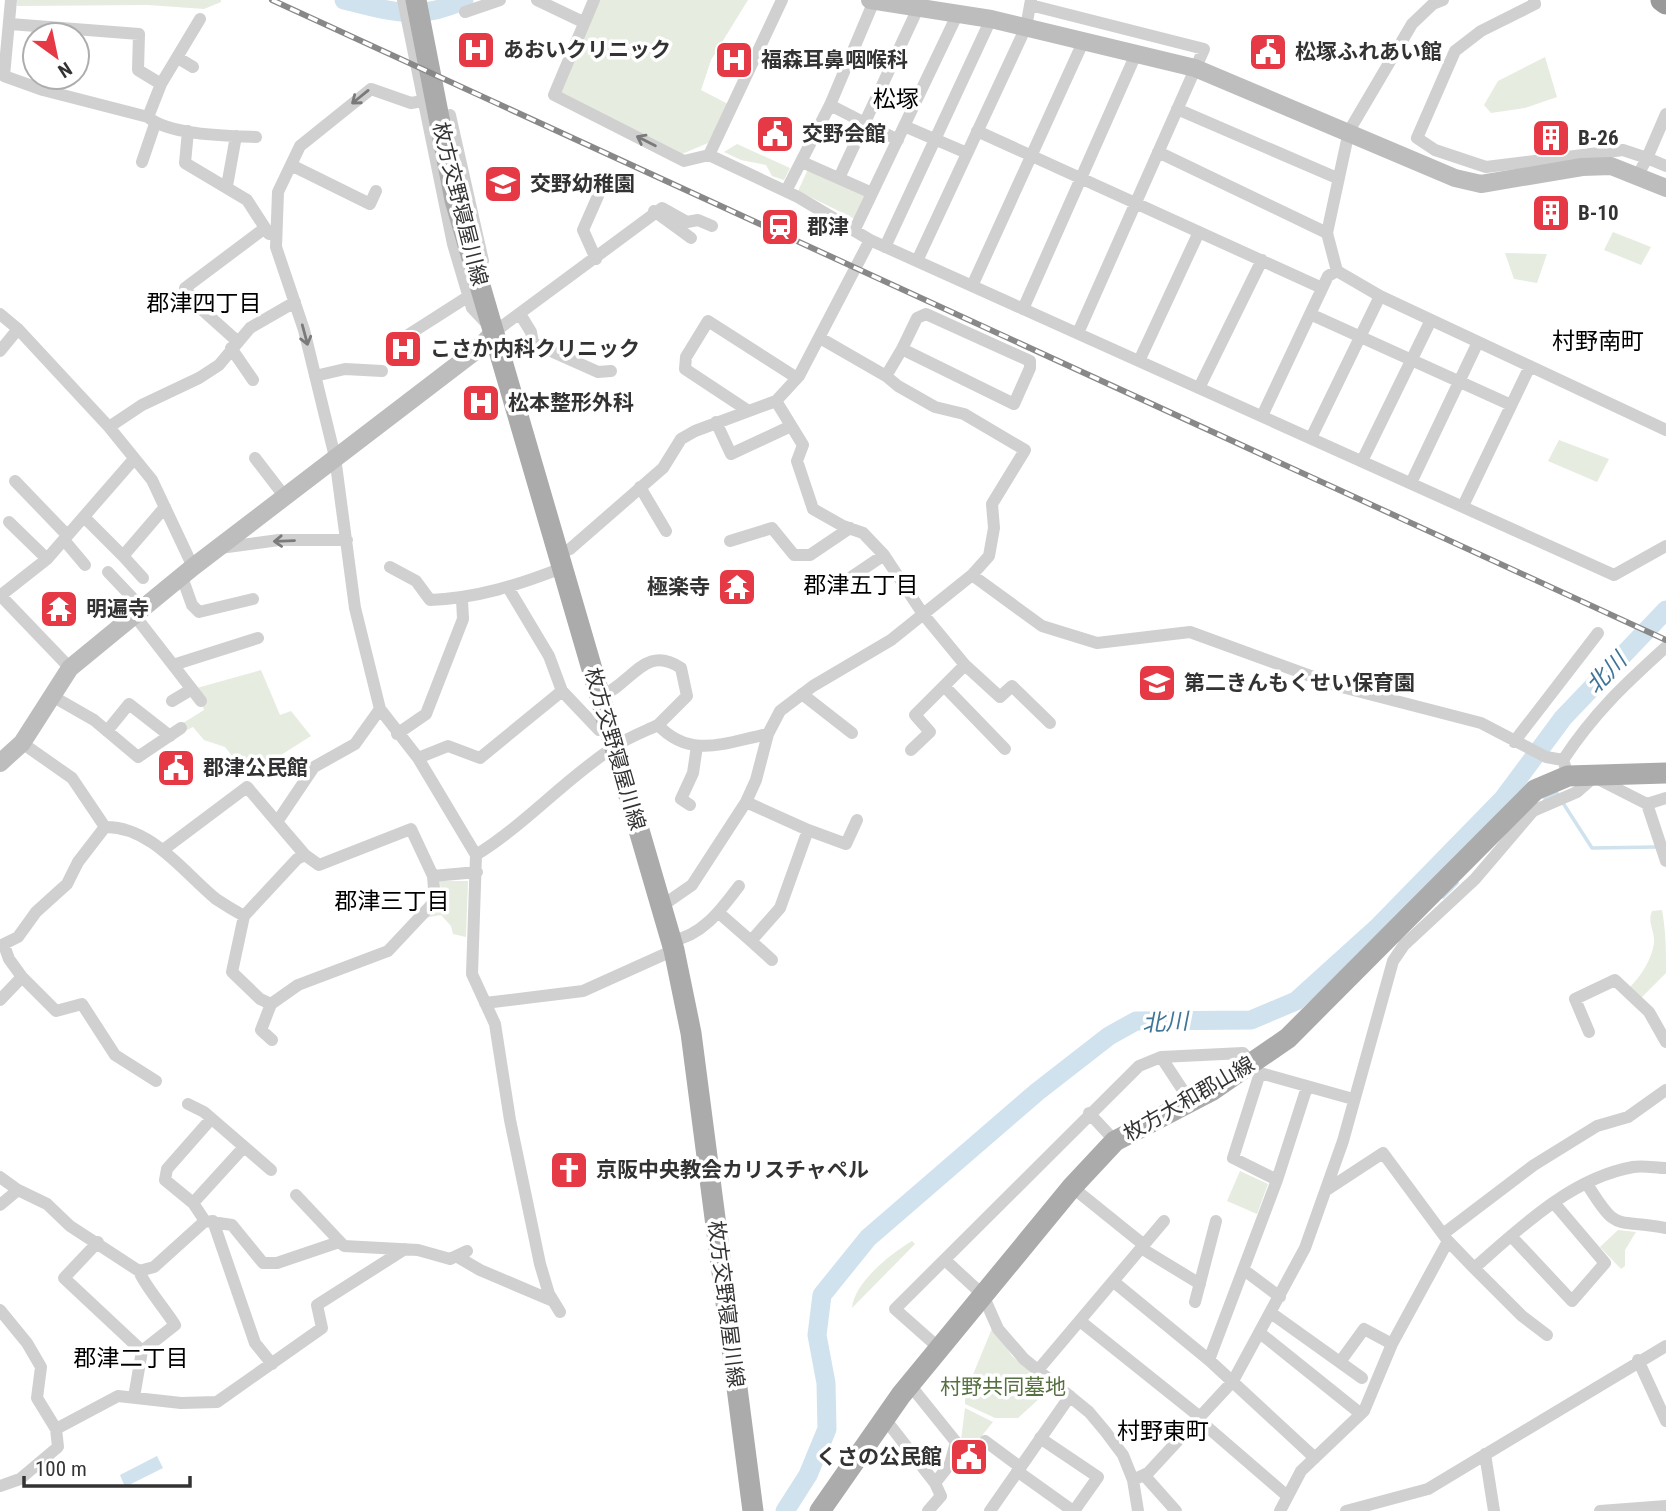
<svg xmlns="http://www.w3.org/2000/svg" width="1666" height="1511" font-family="'Roboto Condensed','Noto Sans JP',sans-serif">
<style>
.green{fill:#e6ecdf}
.water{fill:#cfe2ee}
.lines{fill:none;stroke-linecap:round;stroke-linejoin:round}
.stream{stroke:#cfe2ee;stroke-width:3.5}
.river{stroke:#cfe2ee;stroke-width:19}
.street{stroke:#d0d0d0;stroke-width:12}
.secondary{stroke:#bdbdbd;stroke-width:18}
.primary{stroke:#ababab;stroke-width:21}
.highway{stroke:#9a9a9a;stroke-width:23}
.rail-casing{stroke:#888;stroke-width:6}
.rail{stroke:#fff;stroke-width:3.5;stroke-dasharray:10;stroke-linecap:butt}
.oneway{stroke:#7a7a7a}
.labels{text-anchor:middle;stroke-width:7;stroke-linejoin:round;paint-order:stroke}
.poi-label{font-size:21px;font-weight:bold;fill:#333;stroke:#fff;text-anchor:start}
.street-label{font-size:21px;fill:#333;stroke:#fff}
.park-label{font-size:21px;fill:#56703f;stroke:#fff}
.neighbourhood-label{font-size:23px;fill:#000;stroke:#fff}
.water-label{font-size:23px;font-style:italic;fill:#3f7597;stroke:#fff}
</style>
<rect width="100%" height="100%" fill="#fff"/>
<path class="green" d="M17,0h204v2l-17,7 -56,-4 -131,1z
M598,0h150l-37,60 -10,30 27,14 -20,39 -26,11 -124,-63z
M1545,57l12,40 -32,11 -34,5 -7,-8 14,-24z
M737,144l53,24 -6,12 -12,-4 -6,-11 -25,-5 -17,-8z
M808,169l58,27 -11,23 -57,-28z
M1613,232l38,15 -10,18 -37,-15z
M1505,253l42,1 -10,29 -23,-4z
M1559,440l50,19 -12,23 -49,-21z
M261,670l19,45 11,-4 20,25 -63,40 -23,-29 -21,-7 -11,-13 -6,3 -4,-7 21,-13 -7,-22z
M440,881h28l-2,56 -13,-3 -2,-8 -10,-11 -17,3 17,-16z
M1662,910c4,22 4,40 4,63l-26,26 -10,-12c11,-11 22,-28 24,-44 1,-12 -7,-20 -2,-32z
M1240,1171l28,13 -11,30 -30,-13z
M1618,1230l18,2 -11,18v16l-4,3 -21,-22z
M912,1241l3,3 -63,64c2,-25 38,-54 60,-67z
M993,1326l19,30 40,31 -34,31h-23l-30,-14v-10z
M965,1408l28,14 -17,21 -15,-3z"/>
<path class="water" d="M157,1456l6,12 -38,19 -5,-12z"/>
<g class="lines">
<path class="stream" d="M1545,799l12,-6 2,3
M1563,803l29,45 64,-1
M1443,897l14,-14"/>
<path class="river" d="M344,0c45,11 75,22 120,0
M785,1511l23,-36 19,-46 -1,-46 -9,-48 5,-40 46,-57 169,-146 72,-56 27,-15 115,-1 45,-19 83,-75 124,-127 60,-81 103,-108"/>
<path class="street" d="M11,0l-7,76 39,14 105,27c20,18 80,19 108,20
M403,0l50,244 19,64 16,17
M537,0l46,22
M594,0l-40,95 130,66 25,-6 89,42 72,43 744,335 52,-29
M1443,0l-10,4 -21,20 -63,107 -22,102 10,38 43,25 286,134
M1534,0l1,4 -54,27 -26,20 -38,87 18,12 51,17 137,-17 24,8 -9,17
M1030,5l174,44 -126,284
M465,12l35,-12
M10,24l129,10 -1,36 23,14 -13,33
M178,58l15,9
M161,84l39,-65
M423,101l-12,2 -40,-14 -71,57 -22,46 -2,55 28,83 31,127 20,151 25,101 38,49 58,97 -4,119 23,50 15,96 30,144 9,30 11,18
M830,105l68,35
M1177,109l160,69
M1666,114l-19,44 19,8
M450,115l33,146
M904,126l63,27
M188,131l-3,32 62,37 22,34
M977,131l345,157
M1158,152l169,81
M709,155l73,-155
M142,162l13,-38
M802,162l70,31
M291,165l79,39 6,-13
M839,178l80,-172
M227,186l9,-50
M786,191l44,-86 44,-104
M654,211l37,27
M855,229l103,-216
M885,247l106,-228
M596,259l-13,-29 22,-50
M917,261l109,-234 5,-27
M972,286l112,-246
M1023,309l113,-255
M0,314l18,15 91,98 43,53 41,87
M520,314l11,18 2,11 65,29 13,-1
M1310,314l201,91
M493,333l169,-125 25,14 11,-2 14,6
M408,335l61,-39
M820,338l66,38 16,-27 112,55 16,-36v-7l-104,-47 -9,4 -15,31
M237,341l-38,-34 -14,-19 80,-60
M231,348l22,32
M0,351l18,-22
M1139,361l60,-129
M315,376l30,-7 37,2
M886,376l12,10 37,21 29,7 61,36 -33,54 2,24 -5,28 -17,19
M1199,388l63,-128
M776,401l27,44 -6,16 16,48 30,17 20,7 21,22 39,59 42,51 -50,50 15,17 -19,18
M747,410l-62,-41 1,-12 22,-36 89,57
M1262,416l66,-140 9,-5
M716,422l15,32 60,-28
M109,427l33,-22 57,-27 20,-13 31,-37 45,-26
M1311,438l69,-142
M255,458l30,39
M1362,461l69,-141
M15,481l52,54
M1411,483l67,-141
M640,487l26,44
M1463,506l67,-140
M84,517l39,39 42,-49
M9,522l38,37
M64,540l21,25
M730,541l42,-13 22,27h16l40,-27
M220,548l59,-8h68
M558,553l12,-4 93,-81 18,-29 14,-8 81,-30 23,-25 71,-136
M123,556l20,22
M390,567l26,14 14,19c48,-2 88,-15 132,-32
M108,572l35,37
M182,577l10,28 7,7 54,-13
M844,582l40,-27
M509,589l40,67 13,35
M0,595l70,73
M0,596l47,-37 87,-100
M135,616l66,85
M173,665l85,-27
M965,665l35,32 12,-11 38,37
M944,686l61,63
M802,694l50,39
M52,696l42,24 44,37 43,-29
M599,697c33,-12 45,-54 82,-29l6,28 -29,29
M172,701l20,-12
M107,731l22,-27 41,32
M397,734l29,-20 37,-95 -1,-20
M1514,742l84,-109
M22,743l50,35 33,49c46,-1 79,46 111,72 9,6 19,12 28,17l-12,56 28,27 11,5 27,-19 90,-34 47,-50 -2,-25 44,-4
M418,758l30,-12 32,12 82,-67 37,39 9,-2
M1565,766l-2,-6c31,-47 61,-75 103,-113
M1647,804l19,-6
M690,805l-9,-6 12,-26 4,-27
M277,822l37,-55 41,-23 25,-35
M808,830l38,14 11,-24
M163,850l84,-63 58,68
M476,855c50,-31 89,-76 138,-108 13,-9 29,-15 44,-22 33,35 68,17 110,9
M660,902l9,-1 23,-16 54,-83 10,-22 12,-46 12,-23 33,-25 78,-46 81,-65 70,51 55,17 93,-11 148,54 143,37 65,34 17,3
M719,913l32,28 29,-33 28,-78 -62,-28
M244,916l53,-57 8,-4 14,10 92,-36 22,47
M671,941c31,-5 50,-31 68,-55
M751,941l21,19
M0,946l18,-9 18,-25 31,-28 11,-22 27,-35
M22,977l34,34 26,-7 33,51 41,26
M0,1000l22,-23 -13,-18 -5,-14
M485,1003l98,-12 91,-41
M271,1004l-10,26 11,10
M1589,1032l-14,-33 40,-19 34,32 17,30
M1161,1057l29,44
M1260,1073l-27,85 44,22
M188,1104l16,8 67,58
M1089,1113l26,28
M0,1177l18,13 29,14 23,22 69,45 15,-4 51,-46 27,4 31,38h14l62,-21
M1587,1184c31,50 26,34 79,44
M1072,1187l72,58
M1328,1189l55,-36 65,88 26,27c46,-40 97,-90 159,-101 10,-2 23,1 33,1
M296,1195l48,51 74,4 32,9 17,-8
M193,1203l51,-56
M0,1205l18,-15
M205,1221l-12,-18 -28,-23 2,-11 44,-50
M213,1221l42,122 17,21
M1443,1234l91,-69 63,-39 31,-9 38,-27
M1511,1236l61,65 33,-38 -51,-60
M98,1242l-34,36 78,73
M1141,1248l59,36
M456,1256l24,14 73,31
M945,1260l38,35 15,34 26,30 65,53 16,19 18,24 10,25 5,31
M1474,1268l48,48 25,19
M1244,1270l36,27
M1114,1282l95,78 106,98
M1195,1302l21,-81
M0,1310l27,33 14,24 -4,31 19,31
M1271,1313l91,65
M1080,1321l120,96
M1260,1333l101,81
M939,1348l-44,-39 244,-243 22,-9 82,-4 17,20 93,26
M1209,1360l68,-180 30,-93
M1638,1360l28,61
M1340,1362l24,-33 28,15
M1038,1370l126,-149
M134,1397l8,-46 33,-26c-9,-15 -31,-40 -36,-54
M885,1419l50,64 15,-19 6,-22 -46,-57
M1198,1419l88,76
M1040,1438l58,39 -24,34
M985,1441l35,26
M1485,1454l9,57
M1017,1471l56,40
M1144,1475l32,36
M1133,1480l15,-7 85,-92 72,-133 38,-107 50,-180 11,-16 71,-66 58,-68 44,-19 17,-15 53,27 19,57
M0,1486l20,-7 38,-32 -2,-18 62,-33 63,7 36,-1 105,-74 -5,-23 88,-56
M928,1511l13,-15 -6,-13
M990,1511l80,-115
M1280,1511l21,-40 63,-60 28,-67 56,-103
M1346,1511l82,-22 238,-143
M1600,1511l66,-5"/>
<path class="secondary" d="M870,0l121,19 204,49 260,110 26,6 101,-17 29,-1 55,22
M0,763l22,-20 48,-75 123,-101 285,-218 15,-16"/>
<path class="primary" d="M416,0l39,200 219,750 17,83 62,478
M820,1511l81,-116 171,-208 43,-46 96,-50 77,-53 247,-248 33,-14 98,-3"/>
<path class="highway" d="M1662,0l4,3"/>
<defs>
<path id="rail" d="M272,0l1394,640"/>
</defs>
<use href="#rail" class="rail-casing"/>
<use href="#rail" class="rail"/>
</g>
<defs><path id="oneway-shaft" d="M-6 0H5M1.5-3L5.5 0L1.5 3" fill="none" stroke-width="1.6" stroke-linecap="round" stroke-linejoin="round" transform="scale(1.75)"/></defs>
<g class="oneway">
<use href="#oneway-shaft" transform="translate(360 97) rotate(141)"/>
<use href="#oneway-shaft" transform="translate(646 141) rotate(-153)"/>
<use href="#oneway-shaft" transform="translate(305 335) rotate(75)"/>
<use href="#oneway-shaft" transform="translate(284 541) rotate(178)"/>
</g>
<defs>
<symbol id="hospital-square" viewBox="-11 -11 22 22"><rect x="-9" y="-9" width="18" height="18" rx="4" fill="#e63946" stroke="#fff"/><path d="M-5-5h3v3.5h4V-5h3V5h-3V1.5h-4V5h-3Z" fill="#fff"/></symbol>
<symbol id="civic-square" viewBox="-11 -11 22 22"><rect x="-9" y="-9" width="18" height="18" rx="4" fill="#e63946" stroke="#fff"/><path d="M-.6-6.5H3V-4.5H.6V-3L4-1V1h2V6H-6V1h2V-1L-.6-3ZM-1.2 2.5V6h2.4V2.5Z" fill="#fff"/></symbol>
<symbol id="building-square" viewBox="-11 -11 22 22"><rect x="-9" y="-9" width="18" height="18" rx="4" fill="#e63946" stroke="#fff"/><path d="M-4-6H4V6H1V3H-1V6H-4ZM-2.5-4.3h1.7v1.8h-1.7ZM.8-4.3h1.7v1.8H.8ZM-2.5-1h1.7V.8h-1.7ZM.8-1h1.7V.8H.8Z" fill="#fff"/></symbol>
<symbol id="school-square" viewBox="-11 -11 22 22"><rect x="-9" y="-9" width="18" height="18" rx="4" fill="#e63946" stroke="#fff"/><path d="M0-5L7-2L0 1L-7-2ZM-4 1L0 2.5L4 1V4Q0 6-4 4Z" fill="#fff"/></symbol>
<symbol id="station-square" viewBox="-11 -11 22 22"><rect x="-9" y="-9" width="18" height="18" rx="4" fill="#e63946" stroke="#fff"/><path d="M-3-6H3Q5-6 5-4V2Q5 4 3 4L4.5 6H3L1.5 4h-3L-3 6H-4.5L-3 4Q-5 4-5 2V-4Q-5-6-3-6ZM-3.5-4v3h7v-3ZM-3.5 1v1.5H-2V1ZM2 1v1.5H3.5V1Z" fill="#fff"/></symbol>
<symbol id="temple-square" viewBox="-11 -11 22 22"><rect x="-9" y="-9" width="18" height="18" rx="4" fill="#e63946" stroke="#fff"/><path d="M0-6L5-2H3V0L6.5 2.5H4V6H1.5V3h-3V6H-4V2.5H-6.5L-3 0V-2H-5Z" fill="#fff"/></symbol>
<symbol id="church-square" viewBox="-11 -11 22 22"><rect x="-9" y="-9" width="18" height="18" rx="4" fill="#e63946" stroke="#fff"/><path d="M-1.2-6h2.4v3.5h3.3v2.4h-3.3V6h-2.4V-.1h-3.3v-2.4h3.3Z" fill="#fff"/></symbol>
</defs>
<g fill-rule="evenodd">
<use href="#hospital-square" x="454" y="28" width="44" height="44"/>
<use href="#civic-square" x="1246" y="30" width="44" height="44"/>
<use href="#hospital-square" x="712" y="38" width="44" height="44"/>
<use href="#civic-square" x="753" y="112" width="44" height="44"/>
<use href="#building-square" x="1529" y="116" width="44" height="44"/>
<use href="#school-square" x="481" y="162" width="44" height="44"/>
<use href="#building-square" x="1529" y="191" width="44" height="44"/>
<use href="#station-square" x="758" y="205" width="44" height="44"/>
<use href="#hospital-square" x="381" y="327" width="44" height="44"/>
<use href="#hospital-square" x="459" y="381" width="44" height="44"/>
<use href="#temple-square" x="715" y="565" width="44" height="44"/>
<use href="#temple-square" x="37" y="587" width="44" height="44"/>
<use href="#school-square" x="1135" y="661" width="44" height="44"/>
<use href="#civic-square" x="154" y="746" width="44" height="44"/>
<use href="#church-square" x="547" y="1148" width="44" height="44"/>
<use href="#civic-square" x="947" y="1435" width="44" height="44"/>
</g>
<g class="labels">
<g class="poi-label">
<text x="503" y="57">あおいクリニック</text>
<text x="1295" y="59">松塚ふれあい館</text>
<text x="761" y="67">福森耳鼻咽喉科</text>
<text x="802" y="141">交野会館</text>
<text x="1578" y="145">B-26</text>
<text x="530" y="191">交野幼稚園</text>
<text x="1578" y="220">B-10</text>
<text x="807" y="234">郡津</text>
<text x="430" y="356">こさか内科クリニック</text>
<text x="508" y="410">松本整形外科</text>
<text x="710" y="594" text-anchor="end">極楽寺</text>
<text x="86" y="616">明遍寺</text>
<text x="1184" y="690">第二きんもくせい保育園</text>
<text x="203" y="775">郡津公民館</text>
<text x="596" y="1177">京阪中央教会カリスチャペル</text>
<text x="942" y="1464" text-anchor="end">くさの公民館</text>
</g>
<g class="street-label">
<text transform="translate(460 204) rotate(76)" y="7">枚方交野寝屋川線</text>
<text transform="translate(615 749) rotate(74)" y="7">枚方交野寝屋川線</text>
<text transform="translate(1189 1099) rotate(-30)" y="7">枚方大和郡山線</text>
<text transform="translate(726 1304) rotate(83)" y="7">枚方交野寝屋川線</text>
</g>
<g class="park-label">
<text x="1003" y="1394">村野共同墓地</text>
</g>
<g class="neighbourhood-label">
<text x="896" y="107">松塚</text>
<text x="204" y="311">郡津四丁目</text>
<text x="1598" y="349">村野南町</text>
<text x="861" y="593">郡津五丁目</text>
<text x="392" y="909">郡津三丁目</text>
<text x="131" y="1366">郡津二丁目</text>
<text x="1163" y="1439">村野東町</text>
</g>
<g class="water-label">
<text transform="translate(1606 673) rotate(-46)" y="8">北川</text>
<text transform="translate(1165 1022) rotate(-3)" y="8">北川</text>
</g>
</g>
<g transform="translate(56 56) rotate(147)"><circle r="33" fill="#ffffff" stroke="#adadad" stroke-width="2"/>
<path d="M0-5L12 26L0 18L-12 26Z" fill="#e63946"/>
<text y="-10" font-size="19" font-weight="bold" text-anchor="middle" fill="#333333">N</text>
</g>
<path d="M24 1476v10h166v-10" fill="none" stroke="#333333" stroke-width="3.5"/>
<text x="35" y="1476" font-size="21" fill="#333333" stroke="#ffffff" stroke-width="5" paint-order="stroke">100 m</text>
</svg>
